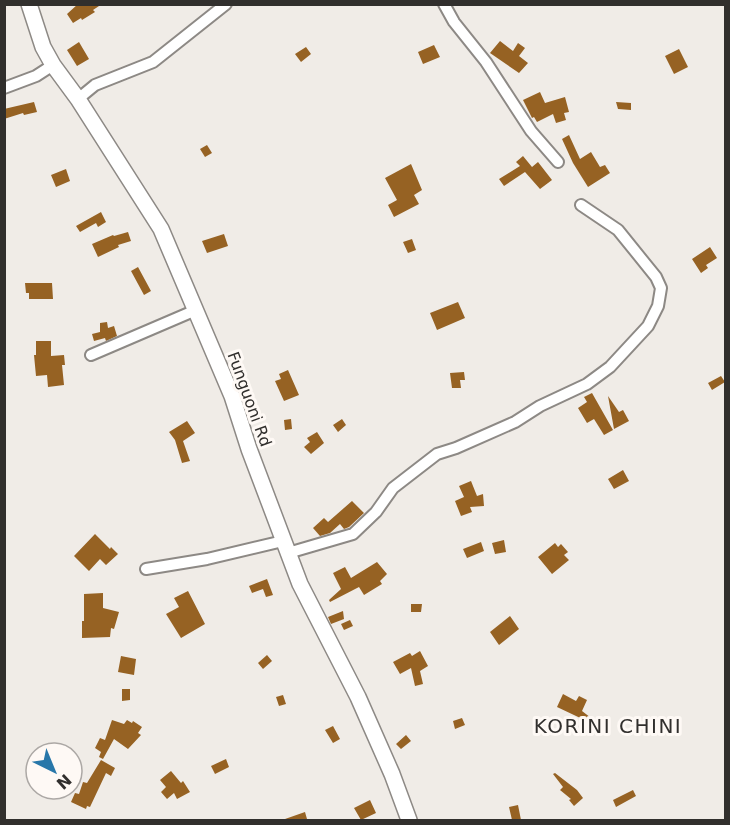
<svg xmlns="http://www.w3.org/2000/svg" width="730" height="825" font-family="'DejaVu Sans',sans-serif">
<style>
.building{fill:#966223}
.lines{fill:none;stroke-linecap:round;stroke-linejoin:round}
.street-casing{stroke:#8d8985;stroke-width:14}
.secondary-casing{stroke:#8d8985;stroke-width:18}
.street{stroke:#fff;stroke-width:10}
.secondary{stroke:#fff;stroke-width:15}
.labels{text-anchor:middle;stroke-width:6;stroke-linejoin:round;paint-order:stroke}
.street-label{font-size:16px;fill:#312f2d;stroke:#fef9f5}
.quarter-label{font-size:20px;letter-spacing:1.5px;fill:#312f2d;stroke:#fef9f5}
</style>
<rect width="100%" height="100%" fill="#f0ece7"/>
<path class="building" d="M78,4h24l-9,6 2,2 -13,8 -1,-2 -8,5 -6,-9z
M500,41l13,10 5,-8 7,5 -6,8 9,7 -9,10 -29,-20z
M79,42l10,17 -12,7 -10,-16z
M434,45l6,12 -17,7 -5,-12z
M306,47l5,7 -10,8 -6,-8z
M679,49l9,18 -14,7 -9,-18z
M540,92l5,11 20,-6 4,15 -5,1 2,7 -10,3 -3,-9 -16,8 -3,-5 -2,1 -9,-18z
M34,102l3,10 -13,3 -1,-2 -19,6v-10z
M616,102l15,1v7l-13,-1z
M569,135l11,24 11,-7 9,15 5,-2 5,8 -22,14 -15,-24 -11,-24z
M207,145l5,8 -7,4 -5,-8z
M523,156l9,11 6,-5 14,18 -12,9 -15,-17 -21,14 -5,-7 21,-13 -4,-4z
M411,164l11,26 -8,5 5,9 -25,13 -6,-12 9,-5 -12,-22z
M66,169l4,12 -14,6 -5,-12z
M101,212l5,10 -8,5 -2,-4 -16,9 -4,-6z
M128,232l3,9 -13,4 1,2 -21,10 -6,-13 21,-9 1,1z
M224,234l4,12 -21,7 -5,-12z
M412,239l4,11 -8,3 -5,-11z
M710,247l7,11 -11,7 2,3 -7,5 -9,-14z
M138,267l13,24 -7,4 -13,-24z
M25,283h27l1,16h-24v-6h-3z
M458,302l7,16 -28,12 -7,-17z
M107,322l1,6 6,-2 3,10 -11,5 -1,-3 -11,3 -2,-7 8,-2v-9z
M36,341h15v15l13,-1 1,10h-3l2,20 -16,2 -1,-12 -11,1 -2,-21h2z
M288,370l11,25 -15,6 -9,-20 6,-2 -2,-5z
M464,372l1,8h-5l1,8h-9l-2,-15z
M721,376l4,6 -13,8 -4,-7z
M592,393l21,37 -9,5 -10,-16 -7,4 -9,-15 9,-6 -3,-5z
M608,396l11,16 4,-2 6,11 -15,8z
M291,419l1,10 -7,1 -1,-10z
M342,419l4,6 -8,7 -5,-7z
M187,421l8,12 -12,8 7,20 -8,2 -7,-23 -6,-8z
M317,432l7,11 -13,11 -7,-7 6,-5 -3,-4z
M623,470l6,11 -15,8 -6,-10z
M471,481l6,15 6,-2 1,12 -14,1 2,5 -11,4 -6,-15 9,-4 -5,-11z
M352,501l12,12 -15,14 -5,2 -4,-5 -10,9 -10,3 -7,-8 11,-10 4,4z
M95,534l15,15 1,-2 7,7 -12,11 -6,-6 -11,12 -15,-15z
M504,540l2,12 -11,2 -3,-11z
M481,542l3,9 -17,7 -4,-9z
M555,543l3,4 3,-3 7,8 -4,3 5,5 -17,14 -14,-17z
M377,562l10,12 -7,7 2,3 -18,11 -5,-8 -29,15 -1,-2 12,-11 -8,-16 12,-6 6,11z
M267,579l6,16 -7,2 -3,-8 -11,4 -3,-7z
M188,591l17,33 -24,14 -15,-24 13,-7 -5,-9z
M103,593v15l16,4 -5,17 -3,-1 -1,9 -28,1v-17h2v-27z
M411,604h11l-1,8h-10z
M343,611l1,8 -13,5 -3,-7z
M510,616l9,13 -20,16 -9,-13z
M350,620l3,6 -9,4 -3,-6z
M420,651l8,15 -8,5 3,13 -8,2 -4,-18 -11,6 -7,-12 17,-9 2,3z
M267,655l5,6 -9,8 -5,-6z
M121,656l15,3 -2,16 -16,-3z
M122,689h8v11l-8,1z
M563,694l13,7 3,-5 8,4 -5,11 13,10 -2,3 -36,-17z
M283,695l3,9 -7,2 -3,-9z
M462,718l3,7 -10,4 -2,-8z
M112,720l12,4 3,-4 5,3 1,-2 9,6 -4,6 3,2 -13,14 -14,-10 -11,20 -4,-2 2,-5 -6,-4 5,-10 5,2z
M333,726l7,13 -7,4 -8,-13z
M406,735l5,6 -10,8 -5,-5z
M226,759l3,8 -14,7 -4,-8z
M101,760l14,8 -4,8 -5,-3 -16,34 -3,-1 -1,3 -15,-7 4,-9 4,1 4,-12 4,1z
M171,771l10,12 2,-2 7,11 -13,7 -3,-6 -7,6 -6,-7 5,-5 -6,-7z
M555,773l22,17 6,8 -9,8 -5,-6 2,-1 -11,-9 3,-3 -10,-13z
M633,790l3,6 -20,11 -3,-7z
M370,800l6,13 -15,7 -7,-12z
M518,805l3,15h-9l-3,-13z
M305,812l2,7 -22,1v-1z"/>
<g class="lines">
<defs>
<path id="street" d="M444,4l10,18 32,40 45,69 27,31
M4,88l32,-12 17,-11
M78,99l17,-14 58,-23 73,-58
M91,355l105,-45
M288,553l65,-19 23,-22 17,-24 44,-34 19,-6 59,-26 25,-16 47,-22 23,-17 38,-41 10,-20 3,-18 -5,-11 -38,-47 -37,-25
M146,569l61,-10 76,-18"/>
<path id="secondary" d="M29,4l14,43 10,18 25,34 83,130 71,167 17,53 51,135 58,113 34,77 17,46"/>
</defs>
<use href="#street" class="street-casing"/>
<use href="#secondary" class="secondary-casing"/>
<use href="#street" class="street"/>
<use href="#secondary" class="secondary"/>
</g>
<g class="labels">
<g class="street-label">
<text transform="translate(250 399) rotate(70)" y="6">Funguoni Rd</text>
</g>
<g class="quarter-label">
<text x="608" y="733">KORINI CHINI</text>
</g>
</g>
<rect width="730" height="825" fill="none" stroke="#312f2d" stroke-width="12"/>
<g transform="translate(54 771) rotate(137)"><circle r="28" fill="#fef9f5" stroke="#aca8a5" stroke-width="1.5"/>
<path d="M0-4.5L10 22L0 15L-10 22Z" fill="#2877a9"/>
<text y="-9" font-size="16" font-weight="bold" text-anchor="middle" fill="#312f2d">N</text>
</g>
</svg>
